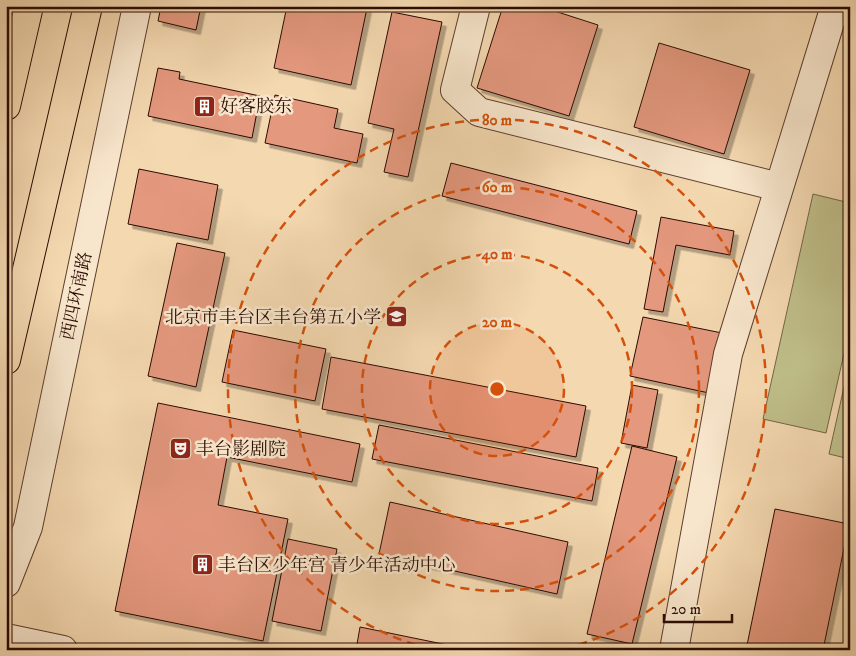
<svg xmlns="http://www.w3.org/2000/svg" width="856" height="656" font-family="'IM FELL DW Pica','Noto Serif SC',serif">
<style>
.green{fill:#bfbe89;stroke:#746445}
.building{fill:#e4987e;stroke:#2a0b01;filter:url(#shadow)}
.lines{fill:none;stroke-linecap:round;stroke-linejoin:round}
.minor-casing{stroke:#5c3e2d;stroke-width:30}
.highway-casing{stroke:#2a0b01;stroke-width:30}
.minor{stroke:#f8e6cc;stroke-width:28}
.highway{stroke:#f4d8b0;stroke-width:28}
.ring{fill:none;stroke:#d5510b;stroke-width:2.5;stroke-dasharray:9 6}
.labels{text-anchor:middle;stroke-width:5;stroke-linejoin:round;paint-order:stroke}
.poi-label{font-size:18px;fill:#2a0b01;stroke:#f8e6cc;text-anchor:start}
.street-label{font-size:18px;fill:#2a0b01;stroke:#f8e6cc}
.centre{fill:#d5510b;stroke:#f8e6cc;stroke-width:2.5}
.ring-label{font-size:15px;text-anchor:middle;font-weight:bold;fill:#d5510b;stroke:#f8e6cc;stroke-width:5;stroke-linejoin:round;paint-order:stroke}
</style>
<defs>
<filter id="shadow"><feDropShadow dx="4.5" dy="4.5" stdDeviation="0" flood-color="#0004"/></filter>
</defs>
<rect width="100%" height="100%" fill="#f4d8b0"/>
<filter id="stains"><feTurbulence type="fractalNoise" baseFrequency=".004" numOctaves="4"/><feColorMatrix values="0 0 0 0 .2 0 0 0 0 .09 0 0 0 0 .02 0 0 0 .5 -.17"/></filter>
<radialGradient id="worn" r=".72"><stop offset=".6" stop-color="#630" stop-opacity="0"/><stop offset="1" stop-color="#630" stop-opacity=".3"/></radialGradient>
<path class="green" d="M813,194l37,9v124l-24,106 -63,-14z
M850,360v99l-21,-5z"/>
<path class="building" d="M161,6h40l-5,24 -38,-9z
M287,6h72l8,2 -16,77 -77,-17z
M503,6h36l59,19 -29,91 -92,-28z
M392,12l50,10 -34,155 -24,-5 10,-43 -26,-6z
M659,43l91,27 -26,84 -90,-27z
M158,68l22,4 -1,7 81,17 -8,42 -104,-22z
M275,95l63,14 -4,19 29,6 -6,29 -92,-20z
M451,163l186,48 -8,33 -187,-48z
M139,169l79,16 -10,55 -80,-16z
M661,217l73,14 -4,24 -54,-10 -13,67 -19,-3z
M177,243l48,10 -29,134 -48,-11z
M643,317l79,16 -13,60 -79,-17z
M233,330l93,19 -11,52 -93,-19z
M331,357l255,49 -10,51 -254,-48z
M632,385l26,5 -11,58 -26,-5z
M158,403l202,41 -8,38 -125,-25 -9,48 70,14 -25,122 -148,-30z
M379,425l219,43 -6,33 -220,-42z
M632,446l45,11 -45,187 -45,-10z
M390,502l178,40 -11,52 -178,-40z
M775,509l74,15 -26,126h-77z
M288,539l49,10 -16,82 -49,-10z
M360,627l112,23h-116z"/>
<g class="lines">
<defs>
<path id="minor" d="M476,6l-21,84 24,22 300,75
M6,583l22,-56 109,-521
M6,638l57,12
M674,650l54,-296 107,-348"/>
<path id="highway" d="M6,106l23,-100
M6,360l82,-354"/>
</defs>
<use href="#minor" class="minor-casing"/>
<use href="#highway" class="highway-casing"/>
<use href="#minor" class="minor"/>
<use href="#highway" class="highway"/>
</g>
<circle cx="497" cy="389" r="67" fill="#d5510b" fill-opacity=".12"/>
<g class="ring">
<circle cx="497" cy="389" r="67"/>
<circle cx="497" cy="389" r="135"/>
<circle cx="497" cy="389" r="202"/>
<path d="M430 649A269 269 0 1 1 564 649"/>
</g>
<defs>
<symbol id="building-square" viewBox="-11 -11 22 22"><rect x="-9" y="-9" width="18" height="18" rx="4" fill="#8f2418" stroke="#f8e6cc"/><path d="M-4-6H4V6H1V3H-1V6H-4ZM-2.5-4.3h1.7v1.8h-1.7ZM.8-4.3h1.7v1.8H.8ZM-2.5-1h1.7V.8h-1.7ZM.8-1h1.7V.8H.8Z" fill="#fff"/></symbol>
<symbol id="school-square" viewBox="-11 -11 22 22"><rect x="-9" y="-9" width="18" height="18" rx="4" fill="#8f2418" stroke="#f8e6cc"/><path d="M0-5L7-2L0 1L-7-2ZM-4 1L0 2.5L4 1V4Q0 6-4 4Z" fill="#fff"/></symbol>
<symbol id="theatre-square" viewBox="-11 -11 22 22"><rect x="-9" y="-9" width="18" height="18" rx="4" fill="#8f2418" stroke="#f8e6cc"/><path d="M-5-5.5Q0-4 5-5.5V0Q5 5 0 6Q-5 5-5 0ZM-3.3-2.5H-1v1.5H-3.3ZM1-2.5H3.3v1.5H1ZM-2.8 1Q0 5.5 2.8 1Z" fill="#fff"/></symbol>
</defs>
<g fill-rule="evenodd">
<use href="#building-square" x="192" y="94" width="25" height="25"/>
<use href="#school-square" x="384" y="304" width="25" height="25"/>
<use href="#theatre-square" x="168" y="436" width="25" height="25"/>
<use href="#building-square" x="190" y="552" width="25" height="25"/>
</g>
<g class="labels">
<g class="poi-label">
<text x="220" y="112">好客胶东</text>
<text x="381" y="323" text-anchor="end">北京市丰台区丰台第五小学</text>
<text x="196" y="455">丰台影剧院</text>
<text x="218" y="571">丰台区少年宫 青少年活动中心</text>
</g>
<g class="street-label">
<text transform="translate(76 296) rotate(-78)" y="6">西四环南路</text>
</g>
</g>
<circle cx="497" cy="389" r="8" class="centre"/>
<g class="ring-label">
<text x="497" y="125">80 m</text>
<text x="497" y="192">60 m</text>
<text x="497" y="259">40 m</text>
<text x="497" y="327">20 m</text>
</g>
<rect width="856" height="656" fill="none" stroke="#f4d8b0" stroke-width="25"/>
<rect x="8" y="8" width="841" height="641" fill="none" stroke="#2a0b01" stroke-width="2.5"/>
<rect x="12" y="12" width="831" height="631" fill="none" stroke="#2a0b01"/>
<path d="M664 614v8h68v-8" fill="none" stroke="#2a0b01" stroke-width="2.5"/>
<text x="671" y="614" font-size="15" fill="#2a0b01" stroke="#f8e6cc" stroke-width="4" paint-order="stroke">20 m</text>
<rect width="100%" height="100%" filter="url(#stains)"/>
<rect width="100%" height="100%" fill="url(#worn)"/>
</svg>
